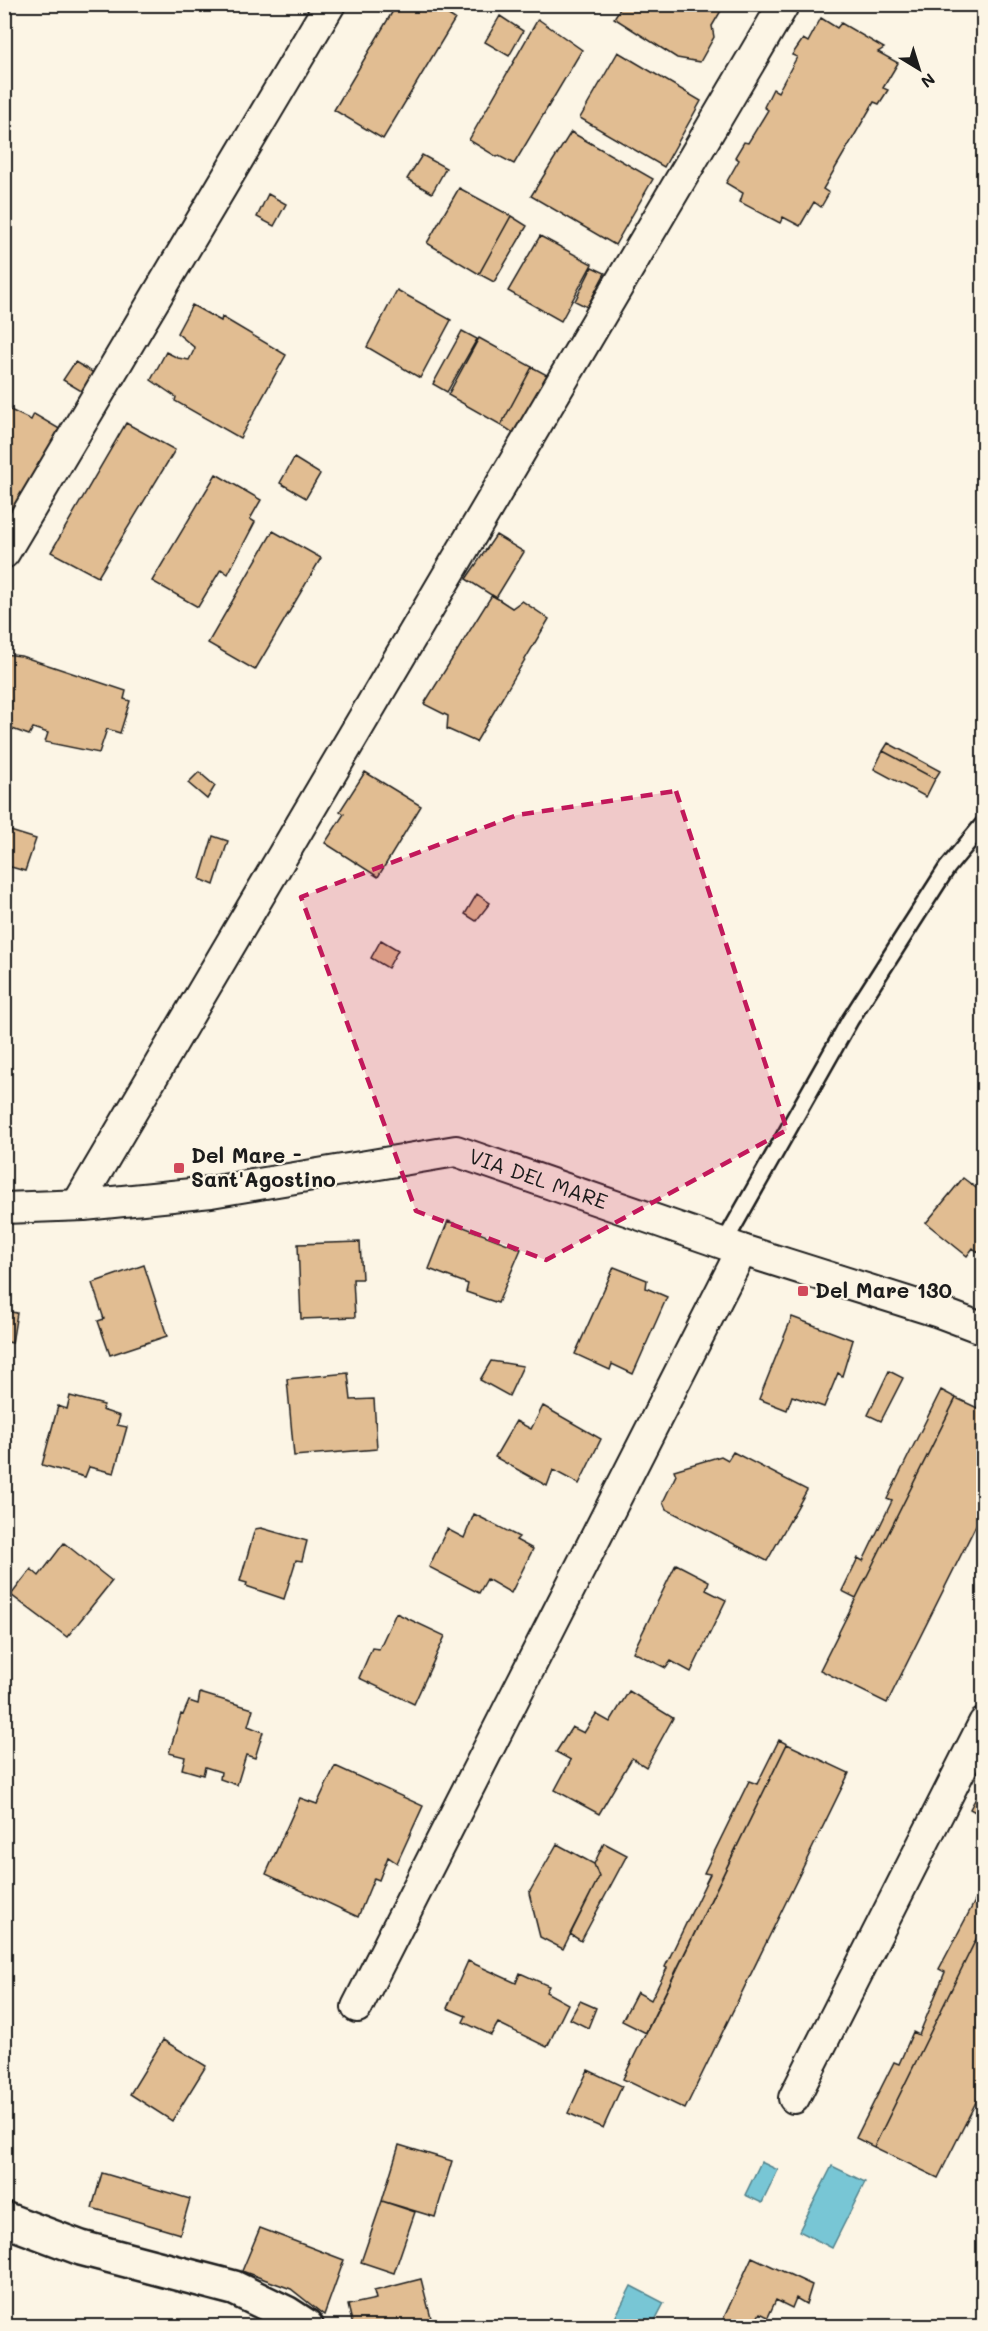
<svg xmlns="http://www.w3.org/2000/svg" width="988" height="2331" font-family="Mali,sans-serif">
<style>
.water{fill:#78c6d5;stroke:#53828b;stroke-width:1.5}
.building{fill:#e1bd92;stroke:#1c1c1c;stroke-width:1.5}
.lines{fill:none;stroke-linecap:round;stroke-linejoin:round}
.service-casing{stroke:#1c1c1c;stroke-width:20}
.minor-casing{stroke:#1c1c1c;stroke-width:34}
.tertiary-casing{stroke:#1c1c1c;stroke-width:38}
.service{stroke:#fcf5e5;stroke-width:15}
.minor{stroke:#fcf5e5;stroke-width:30}
.tertiary{stroke:#fcf5e5;stroke-width:33}
.marked{fill:#c2185b;fill-opacity:0.2;stroke:#c2185b;stroke-width:4.5;stroke-dasharray:12 8;stroke-linejoin:round}
.poi-dot{fill:#d1495b;stroke:#fcf5e5;stroke-width:2}
.labels{text-anchor:middle;stroke-width:4.5;stroke-linejoin:round;paint-order:stroke}
.poi-label{font-size:21px;font-weight:bold;fill:#1c1c1c;stroke:#fcf5e5;text-anchor:start}
.street-label{font-size:21px;fill:#1c1c1c;stroke:#fcf5e5}
</style>
<rect width="100%" height="100%" fill="#fcf5e5"/>
<filter id="ink" filterUnits="userSpaceOnUse"><feTurbulence type="fractalNoise" baseFrequency=".0167" numOctaves="2"/><feDisplacementMap in="SourceGraphic" scale="12" xChannelSelector="R" yChannelSelector="G"/><feConvolveMatrix kernelMatrix="1 2 1 2 8 2 1 2 1" color-interpolation-filters="sRGB"/></filter>
<g filter="url(#ink)">
<path class="water" d="M761,2162l17,8 -16,33 -17,-8z
M832,2166l33,16 -33,66 -33,-17z
M631,2286l33,17 -12,23h-41z"/>
<path class="building" d="M397,4h34l24,15 -72,120 -49,-29z
M623,4h102l-13,22 2,11 -14,25 -23,-4 -63,-40z
M500,16l23,15 -14,25 -24,-14z
M821,18l16,10 4,-5 43,25 -6,4 20,11 -15,25 5,2 -9,14 -5,-2 -51,87 6,4 -8,14 -7,-5 -14,24 -17,-9 -3,6 -40,-21 3,-9 -17,-10 13,-23 -4,-3 9,-15 4,1 20,-33 -4,-3 9,-18 5,3 19,-35 -5,-2 11,-16 5,3z
M538,19l44,31 -68,114 -15,-8 -2,1 -28,-17z
M618,52l83,49 -37,66 -84,-49z
M571,132l82,47 -38,66 -84,-49z
M422,155l24,13 -14,25 -25,-14z
M459,188l52,28 -32,58 -52,-31z
M268,194l18,10 -12,22 -17,-9z
M511,216l16,10 -33,56 -15,-8z
M540,236l52,28 -31,57 -53,-30z
M592,267l13,6 -18,34 -12,-6z
M397,290l54,30 -31,58 -53,-31z
M192,305l29,16 1,-4 64,38 -46,83 -65,-37 1,-4 -25,-17 15,-28 12,6 11,2 6,-12 -18,-15z
M462,331l15,8 -30,53 -14,-8z
M479,338l53,29 -31,58 -53,-30z
M75,362l19,11 -11,19 -20,-12z
M532,367l15,8 -32,59 -14,-9z
M4,407l27,13 3,-6 29,17 -59,96z
M126,423l49,27 -77,127 -47,-25z
M294,458l26,16 -14,24 -26,-15z
M216,474l45,26 -11,19 5,3 -27,52 -7,-5 -23,38 -46,-26z
M273,531l48,27 -66,112 -47,-27z
M496,535l28,17 -28,46 -30,-19z
M492,595l20,13 10,-7 27,18 -73,123 -29,-13 1,-13 -24,-12z
M4,654l17,2 105,35 -2,8 6,2 -10,32 -13,-4 -8,24 -54,-11 3,-9 -15,-5 -4,7 -25,-9z
M888,743l52,28 -5,8 -52,-28z
M883,751l52,28 -9,18 -52,-28z
M199,772l16,14 -8,13 -19,-16z
M365,772l56,34 -43,71 -53,-34 19,-29 -4,-3z
M4,829l32,10 -11,32 -21,-6z
M213,836l15,5 -14,44 -14,-6z
M477,894l13,9 -14,18 -11,-7z
M381,940l17,10 -10,18 -17,-10z
M963,1178l21,16v63l-11,-9 -6,8 -41,-33z
M448,1221l73,28 -23,54 -32,-11 2,-8 -39,-15z
M360,1242l2,37h-9l2,38 -54,2 -3,-75z
M144,1265l23,71 -57,19 -12,-34 6,-2 -12,-36z
M614,1267l33,13 -1,8 21,9 -34,77 -21,-10 -2,6 -35,-16z
M4,1311l13,2 -5,30 -8,-2z
M792,1317l61,23 -11,36 -4,-3 -14,34 -32,-11 -5,14 -28,-11z
M491,1361l32,5 -14,30 -29,-16z
M889,1371l14,7 -22,43 -13,-6z
M348,1373l3,27 23,-1 3,50 -83,7 -7,-77z
M941,1390l15,8 -100,200 -14,-7 16,-33 5,3 29,-60 -5,-2z
M70,1396l34,9 -2,5 18,6 -3,9 10,2 -13,46 -25,-6 -4,10 -43,-12 16,-59 9,3z
M956,1398l28,13v98l-97,194 -67,-33z
M543,1406l58,33 -22,45 -26,-14 -6,16 -52,-29 21,-36 15,8z
M733,1452l74,38 -40,71 -101,-52 -3,-7 13,-27 -2,-5 47,-14 7,4z
M474,1514l45,23 -3,3 17,9 -22,44 -24,-14 -8,14 -50,-26 18,-38 17,9z
M261,1528l46,13 -5,20 -6,-1 -12,39 -38,-13 1,-3 -7,-2 15,-52z
M64,1543l48,38 -45,56 -56,-42 20,-26 8,7z
M676,1564l33,17 -3,9 20,10 -35,72 -20,-11 -5,7 -33,-16z
M396,1613l49,23 -31,68 -55,-26 13,-30 7,1z
M629,1691l44,27 -27,49 -14,-9 -33,56 -44,-24 16,-30 -15,-8 16,-25 12,6 12,-19 14,8z
M200,1693l53,16 -5,17 15,6 -8,26 -9,-3 -9,30 -17,-6 1,-7 -16,-5 -2,8 -21,-6 3,-12 -16,-4 12,-39 2,1 6,-14 9,3z
M779,1740l8,4 -141,289 -24,-12 15,-29 14,8 16,-32 -2,-1 45,-93 -6,-1 45,-92 8,3z
M787,1744l62,29 -164,336 -62,-30z
M335,1766l88,40 -26,57 -9,-6 -9,23 -5,-2 -16,39 -92,-43 34,-76 17,6z
M982,1787h2v30l-14,-8z
M604,1843l23,12 -46,86 -11,-7 29,-57 -5,-13z
M557,1844l37,20 5,13 -36,72 -23,-12 -11,-44z
M984,1884v39l-110,224 -18,-9 38,-76 5,2 14,-32 6,3 26,-63 -6,-3z
M984,1923v163l-46,92 -64,-31z
M468,1961l48,22 4,-10 29,13 -3,6 22,12 -21,43 -49,-24 -7,12 -28,-13 3,-6 -19,-8z
M580,2001l16,7 -8,20 -18,-9z
M163,2040l43,26 -34,55 -42,-27z
M588,2070l34,16 -19,42 -35,-15z
M399,2145l53,16 -17,56 -53,-16z
M102,2173l88,26 -10,35 -88,-26z
M382,2201l33,11 -21,61 -33,-11z
M260,2228l84,32 -20,55 -33,-26 -49,-18z
M752,2257l60,28 -6,19 -10,-6 -4,10 -16,-8 -8,17 -8,-4 -7,13h-33z
M421,2279l12,47h-80l-5,-21 28,-6 -2,-8z"/>
<g class="lines">
<defs>
<path id="service" d="M724,1243l126,-223 97,-152 37,-45"/>
<g id="minor">
<path d="M4,553l326,-549"/>
<path d="M77,1205l707,-1201"/>
<path id="s1" d="M4,1208l80,-3 127,-13 245,-41 286,99 197,62 45,17"/>
<path d="M357,2007l385,-757"/>
<path d="M794,2098l190,-375"/>
</g>
<path id="tertiary" d="M4,2219l77,29 153,40 52,25 20,13"/>
</defs>
<use href="#service" class="service-casing"/>
<use href="#minor" class="minor-casing"/>
<use href="#tertiary" class="tertiary-casing"/>
<use href="#service" class="service"/>
<use href="#minor" class="minor"/>
<use href="#tertiary" class="tertiary"/>
</g>
</g>
<path class="marked" d="M676,791l111,339 -241,130 -130,-49 -115,-314 216,-82z"/>
<g class="poi-dot">
<rect x="173" y="1162" width="12" height="12" rx="3"/>
<rect x="797" y="1285" width="12" height="12" rx="3"/>
</g>
<g class="labels">
<g class="poi-label">
<text x="191" y="1163">Del Mare -<tspan x="191" dy="24">Sant'Agostino</tspan></text>
<text x="815" y="1298">Del Mare 130</text>
</g>
<g class="street-label">
<text dy="7" stroke="none"><textPath href="#s1" startOffset="543">VIA DEL MARE</textPath></text>
</g>
</g>
<rect width="988" height="2331" fill="none" stroke="#fcf5e5" stroke-width="24"/>
<rect x="12" y="12" width="964" height="2307" fill="none" stroke="#1c1c1c" stroke-width="2" filter="url(#ink)"/>
<g transform="translate(919 69) rotate(142)" stroke="#fcf5e5" stroke-width="4.5" paint-order="stroke">
<path d="M0-4.5L10 22L0 15L-10 22Z" fill="#1c1c1c"/>
<text y="-9" font-size="16" font-weight="bold" text-anchor="middle" fill="#1c1c1c">N</text>
</g>
</svg>
